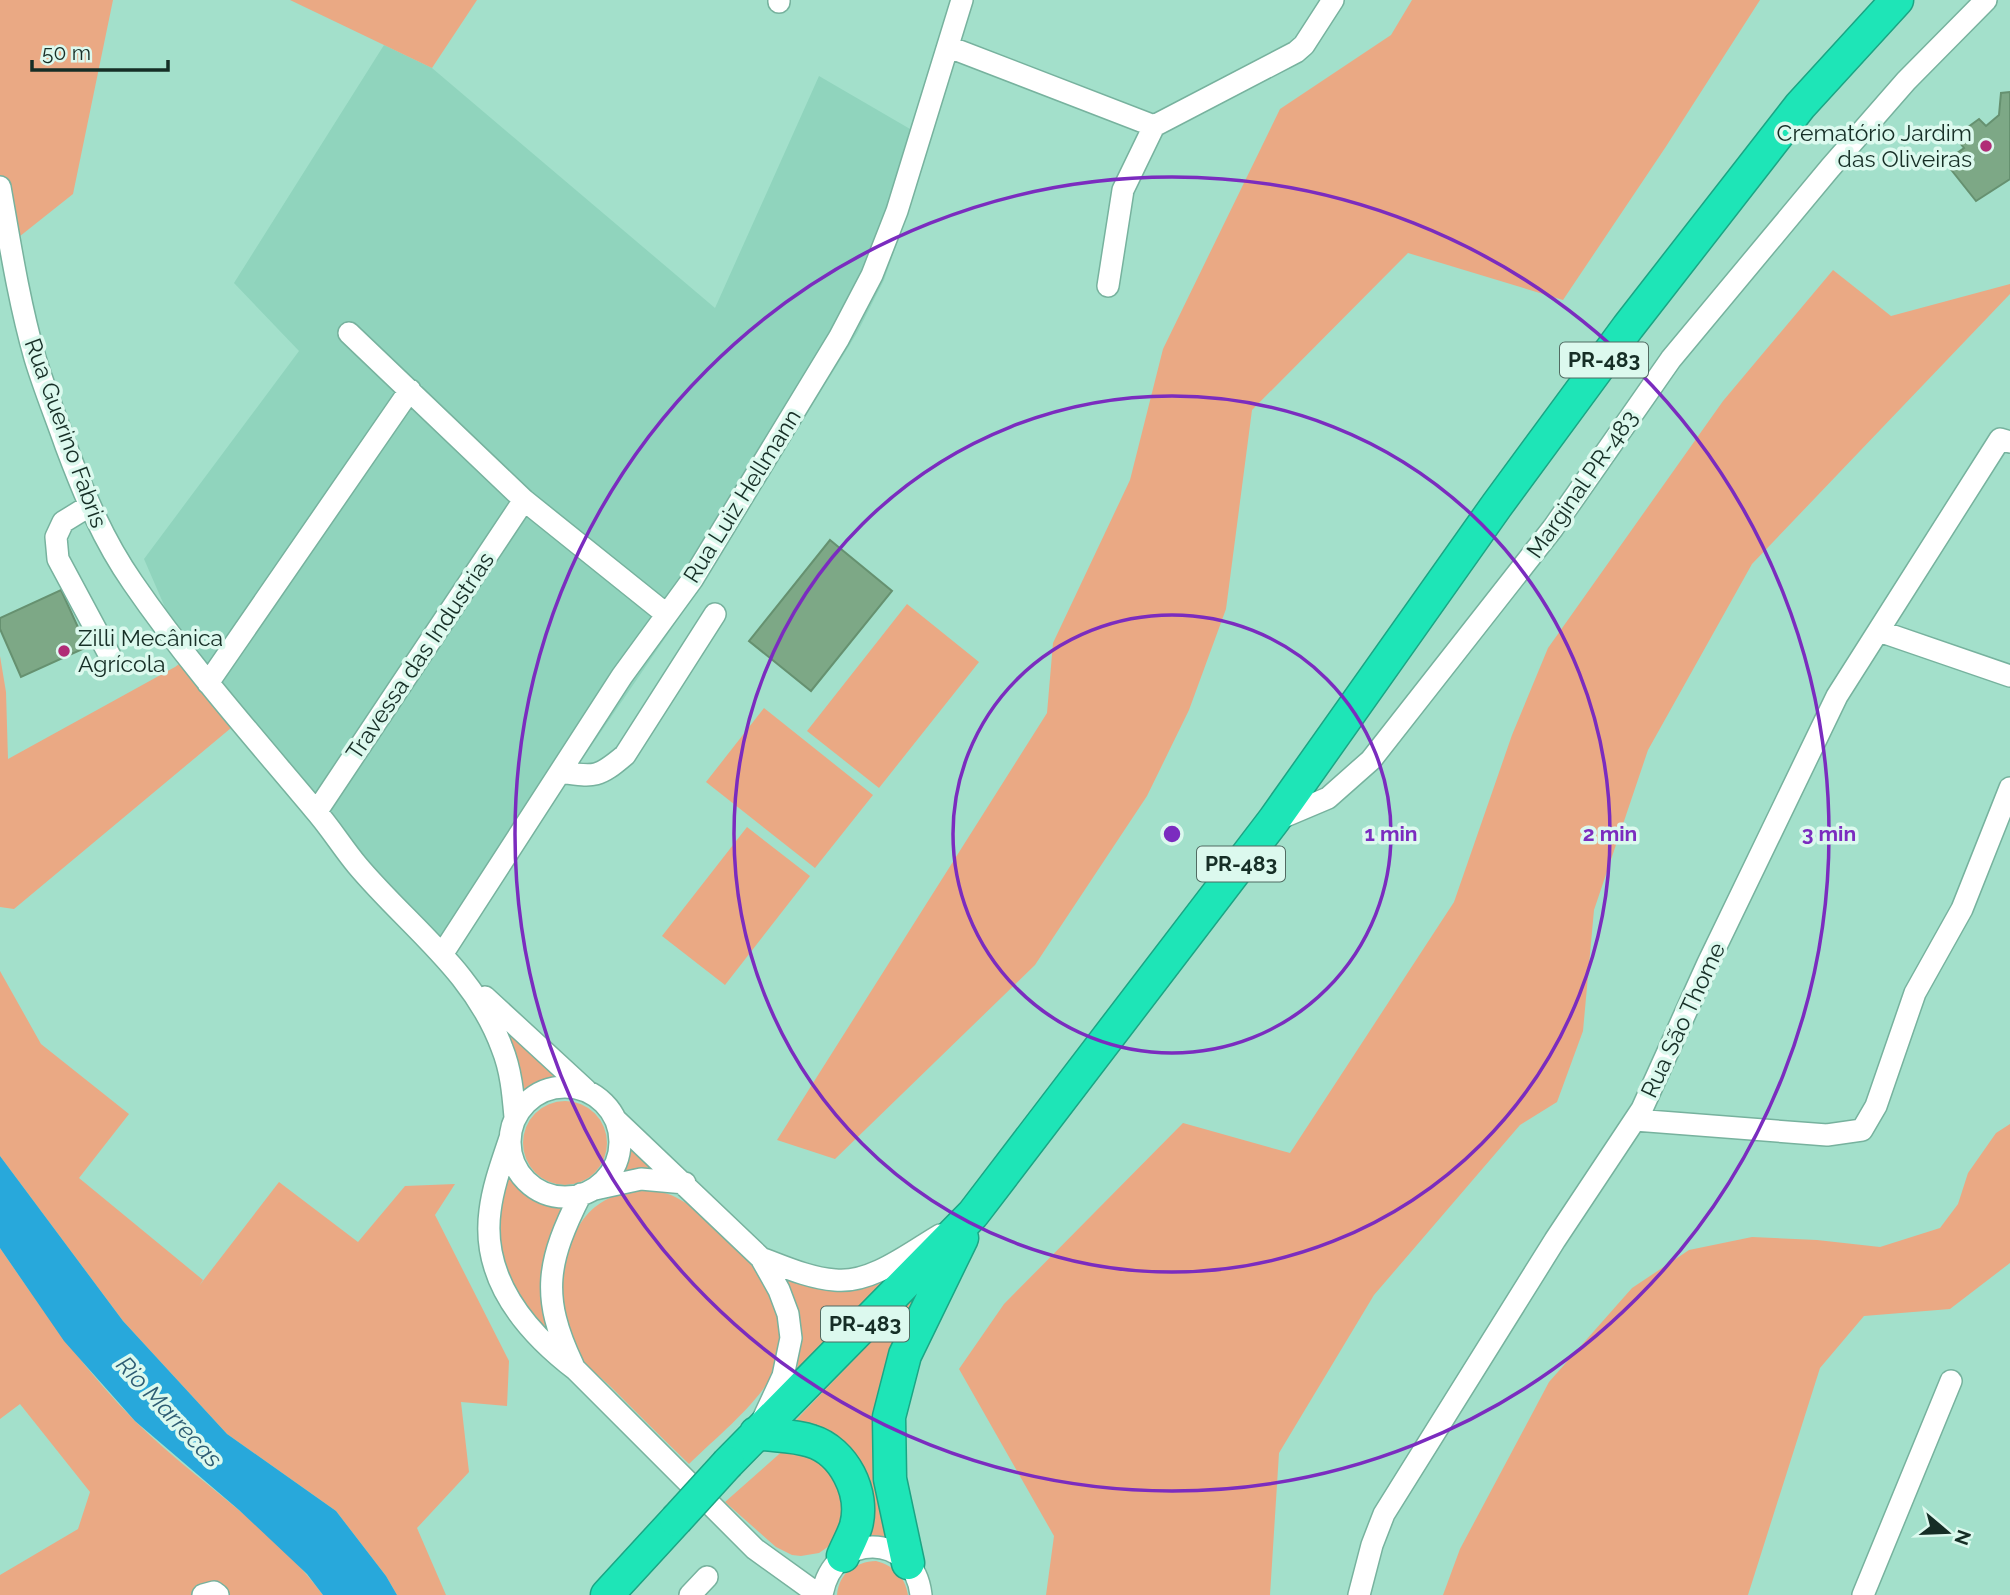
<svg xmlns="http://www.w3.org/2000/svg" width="2010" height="1595" font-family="Raleway,sans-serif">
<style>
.built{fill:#90d4bd}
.green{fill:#eaa984}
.water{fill:#28a8db}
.building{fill:#7da886;stroke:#669170;stroke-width:2}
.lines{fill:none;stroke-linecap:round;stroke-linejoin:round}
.minor-casing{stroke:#77b29e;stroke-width:24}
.highway-casing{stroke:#1ba584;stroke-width:35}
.minor{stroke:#fff;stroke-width:21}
.highway{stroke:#1ee5b7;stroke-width:32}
.highway-bridge-casing{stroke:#1ba584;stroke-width:35;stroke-linecap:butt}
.highway-bridge{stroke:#1ee5b7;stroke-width:32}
.ring{fill:none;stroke:#7b2cbf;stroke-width:3.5}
.poi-dot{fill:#b02d76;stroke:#dcf9ee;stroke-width:2.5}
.labels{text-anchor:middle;stroke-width:7;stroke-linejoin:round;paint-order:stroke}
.shield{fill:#dcf9ee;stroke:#516b62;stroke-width:2}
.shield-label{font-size:21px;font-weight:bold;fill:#162e26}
.poi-label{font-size:23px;fill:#162e26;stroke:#dcf9ee;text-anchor:end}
.street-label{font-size:23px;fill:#162e26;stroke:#dcf9ee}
.water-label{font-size:24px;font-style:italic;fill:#2e5d74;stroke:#dcf9ee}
.centre{fill:#7b2cbf;stroke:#dcf9ee;stroke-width:3.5}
.ring-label{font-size:21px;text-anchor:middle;font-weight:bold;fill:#7b2cbf;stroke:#dcf9ee;stroke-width:7;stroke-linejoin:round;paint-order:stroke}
</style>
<rect width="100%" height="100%" fill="#a3e0cb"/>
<path class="built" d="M384,45l48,23 283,240 104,-232 110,64 -21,72 -24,68 -27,53 -159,257 -247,361 -138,-137 -126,-156 -43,-99 155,-208 -65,-68z"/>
<path class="green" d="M0,0h113l-40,194 -73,58z
M290,0h187l-45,68z
M1412,0h348l-95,148 -102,152 -155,-47 -156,157 -26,199 -37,101 -42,86 -112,169 -200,194 -58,-19 270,-427 6,-70 77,-163 33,-131 117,-240 111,-74z
M1833,270l58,46 119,-32v10l-258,270 -104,186 -54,160 -11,121 -26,71 -37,23 -146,170 -95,158 -9,142h-224l8,-59 -95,-167 45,-65 179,-181 107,30 164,-251 58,-167 36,-87 175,-247z
M907,604l72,58 -100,126 -72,-57z
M0,656l6,36 2,67 167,-92 12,-9 50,65 -223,186 -14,-2z
M764,708l109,87 -58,73 -109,-86z
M747,827l63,49 -85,109 -63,-49z
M0,971l41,73 88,70 -50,64 124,102 -4,6 80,-104 79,60 47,-56 50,-2 -20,31 74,146 -2,45 -46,-4 8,70 -52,56 29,67h-49l-11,-19 -50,-65 -109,-77 -104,-113 -123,-165z
M498,1017l65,62 -23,5 -18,14z
M523 1143a42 42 0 1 1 84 0a42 42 0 1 1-84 0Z
M2010,1124v139l-60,46 -86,7 -44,52 -72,227h-305l17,-46 89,-167 83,-94 57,-38 63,-13 65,3 63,7 60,-19 18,-24 10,-31 28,-40z
M626,1138l45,37 -56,3 10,-20z
M508,1163c9,29 32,44 63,40l-10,16 -1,133 -41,-43 -22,-70z
M639,1189c11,1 22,2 32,6 34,14 94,77 106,111 6,17 6,41 0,58 -11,34 -62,74 -88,100 -26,-25 -51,-50 -76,-75 -11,-11 -26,-22 -35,-34 -27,-39 -20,-118 17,-148 14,-11 28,-14 44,-18z
M0,1248c42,61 83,121 135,173 60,60 137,105 188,174h-323v-20l78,-46 12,-37 -70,-88 -20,15z
M772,1267l124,6 -100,104 5,-40z
M925,1286c-29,45 -56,113 -51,167 2,30 14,61 20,89l-29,-6 2,-11 -73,-103z
M786,1448l43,16 18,41 -12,37 -16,11 -18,3 -9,-1 -16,-8 -51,-45z
M876,1561c18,5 29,15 32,34h-71c2,-22 18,-33 39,-34z"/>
<path class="water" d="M0,1156l123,165 104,113 109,77 50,65 11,19h-74l-16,-21 -68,-64 -104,-89 -71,-80 -64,-93z"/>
<path class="building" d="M2010,92v87l-34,22 -31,-39 19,-14 -4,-5 9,-5 -5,-8 15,-11 7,7 13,-11 2,-22z
M830,540l62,51 -81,100 -62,-50z
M61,590l26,57 -66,30 -21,-48v-11z"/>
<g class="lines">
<defs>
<path id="minor" d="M779,2v-2
M949,47l205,79
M0,187c10,57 19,115 35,171 9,30 21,59 31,88 18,48 37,94 67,137 55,80 119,152 181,226 16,18 28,38 43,56 51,61 117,106 145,183 9,22 11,46 13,69
M1108,286l15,-96 31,-64 142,-74 8,-7 29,-45
M349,333l175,167 142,114
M89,506l-26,16 -7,15 2,22 52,97
M1879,631l131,45
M208,683l202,-293
M560,772c35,5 38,6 65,-17l90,-141
M317,811l207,-311
M1276,820l52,-22 43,-38 182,-232 118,-169 159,-191 76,-87 80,-81
M443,953l179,-277 70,-96 147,-242 33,-63 25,-64 65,-211
M485,997l101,93
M510 1142a55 55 0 1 1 110 0a55 55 0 1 1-110 0Z
M615,1119l146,139 18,32 9,24 3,24 -8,38 -20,43
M1635,1120l192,15 35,-5 14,-24 39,-113 47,-84 48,-121
M510,1138c-8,24 -17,48 -20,73 -9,68 35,120 86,159l179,179 64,46
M595,1189l46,-10 44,4
M761,1258c24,9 48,20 74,22 36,4 76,-28 105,-45
M573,1365c-33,-69 -26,-104 8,-171
M203,1595l11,-3 4,3
M690,1595l17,-18
M822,1595c11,-65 92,-63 99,0
M1359,1595l13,-50 12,-31 171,-274 87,-131 66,-146 129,-267 163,-257 10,3
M1863,1595l88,-214"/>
<path id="highway" d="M756,1433c18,3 38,2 55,8 33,10 54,52 45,85 -3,10 -9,20 -13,30
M728,1463l245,-249 301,-394 223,-315 131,-178 172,-221 97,-106
M908,1563l-18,-84 -1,-62 16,-62 57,-117
M607,1595l69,-75"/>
</defs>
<use href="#minor" class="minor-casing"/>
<use href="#highway" class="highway-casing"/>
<use href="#minor" class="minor"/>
<use href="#highway" class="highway"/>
<defs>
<path id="highway-bridge" d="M676,1520l52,-57"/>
</defs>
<use href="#highway-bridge" class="highway-bridge-casing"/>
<use href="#highway-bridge" class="highway-bridge"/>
</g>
<g class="ring">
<circle cx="1172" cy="834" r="219"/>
<circle cx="1172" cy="834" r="438"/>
<circle cx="1172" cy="834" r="657"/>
</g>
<g class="poi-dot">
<circle cx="1986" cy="146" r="7"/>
<circle cx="64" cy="651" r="7"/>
</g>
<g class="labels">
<g class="shield">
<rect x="1560" y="342.5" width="88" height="35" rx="5"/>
<rect x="1197" y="846.5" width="88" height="35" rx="5"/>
<rect x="821" y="1306.5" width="88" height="35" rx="5"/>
</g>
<g class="shield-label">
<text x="1604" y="367">PR-483</text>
<text x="1241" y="871">PR-483</text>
<text x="865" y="1331">PR-483</text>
</g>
<g class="poi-label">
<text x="1972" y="141">Crematório Jardim<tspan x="1972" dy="26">das Oliveiras</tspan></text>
<text x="78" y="646" text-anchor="start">Zilli Mecânica<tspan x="78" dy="26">Agrícola</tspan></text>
</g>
<g class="street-label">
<text transform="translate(66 433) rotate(70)" y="8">Rua Guerino Fabris</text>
<text transform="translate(1582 484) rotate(-55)" y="8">Marginal PR-483</text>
<text transform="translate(742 496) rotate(-58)" y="8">Rua Luiz Hellmann</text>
<text transform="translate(420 656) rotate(-56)" y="8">Travessa das Industrias</text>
<text transform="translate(1683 1020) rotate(-65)" y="8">Rua São Thome</text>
</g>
<g class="water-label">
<text transform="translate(169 1412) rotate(47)" y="8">Rio Marrecas</text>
</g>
</g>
<circle cx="1172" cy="834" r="10" class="centre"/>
<g class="ring-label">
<text x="1391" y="841">1 min</text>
<text x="1610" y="841">2 min</text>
<text x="1829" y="841">3 min</text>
</g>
<g transform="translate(1947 1532) rotate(109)" stroke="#dcf9ee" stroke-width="5" paint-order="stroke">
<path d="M0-5L12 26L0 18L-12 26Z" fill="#162e26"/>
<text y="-10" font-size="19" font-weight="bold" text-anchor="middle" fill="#162e26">N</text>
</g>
<path d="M32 60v10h136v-10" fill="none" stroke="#162e26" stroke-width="3.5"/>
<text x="42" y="60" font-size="21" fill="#162e26" stroke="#dcf9ee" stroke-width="5" paint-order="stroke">50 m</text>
</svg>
